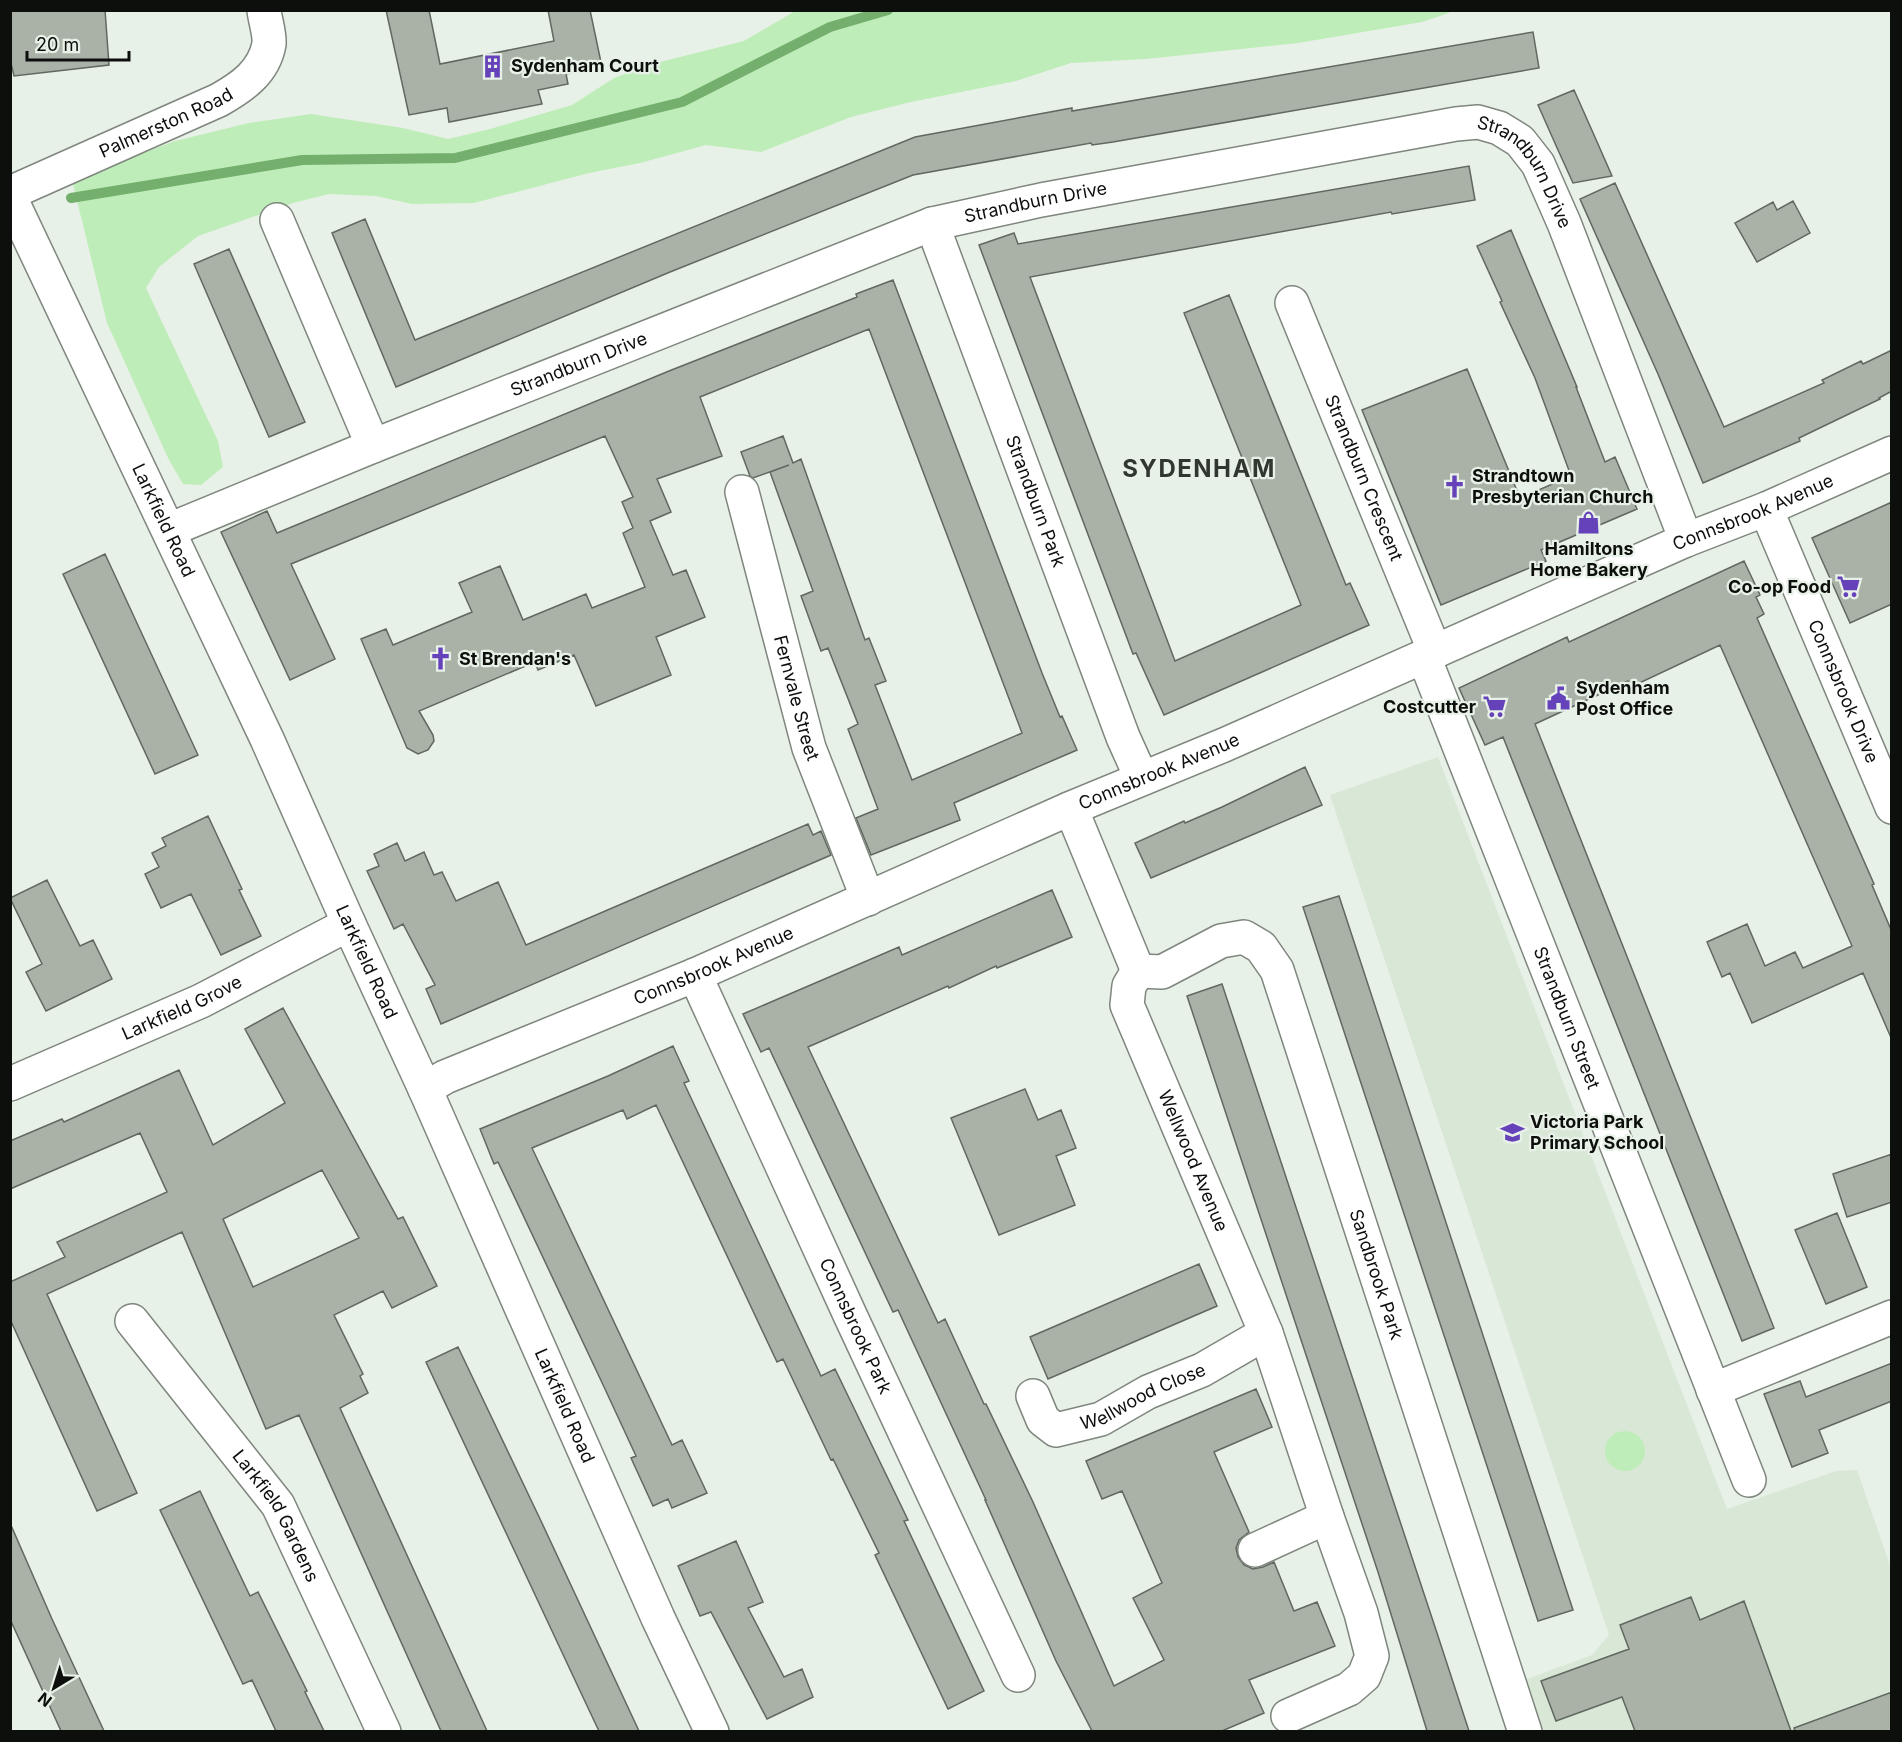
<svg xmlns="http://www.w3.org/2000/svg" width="1902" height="1742" font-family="Inter,sans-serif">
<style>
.built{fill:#d9e7d7}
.green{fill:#bfedb9}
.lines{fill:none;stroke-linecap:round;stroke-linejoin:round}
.stream{stroke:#74af6d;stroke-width:10}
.building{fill:#aab2a8;stroke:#60685f;stroke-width:1.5;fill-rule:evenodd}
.street-casing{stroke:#7e867d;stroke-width:36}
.street{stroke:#fff;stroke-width:33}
.labels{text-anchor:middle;stroke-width:4.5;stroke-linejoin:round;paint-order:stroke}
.poi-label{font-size:18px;font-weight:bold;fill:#0c0f0c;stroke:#e8f1e7;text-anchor:start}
.street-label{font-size:18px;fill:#0c0f0c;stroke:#e8f1e7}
.district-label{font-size:24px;font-weight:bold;letter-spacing:1.5px;fill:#313730;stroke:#e8f1e7}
</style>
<rect width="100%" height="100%" fill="#e8f1e7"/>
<path class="built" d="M1438,757l289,752 109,-38 21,-1 34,98v163h-350l-17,-51 68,-25 17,-20 -279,-840z"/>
<path class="green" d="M795,11h654v2l-27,9 -124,21 -152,16 -75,4 -55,18 -105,21 -60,15 -90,35 -55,-7 -66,18 -51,10 -115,30 -62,1 -36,-8 -47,-2 -36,9 -95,33 -39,31 -13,21 72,153 5,26 -22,18 -18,-1 -14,-24 -62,-137 -35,-143 103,-39 74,-18 62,-9 92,14 45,11 42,-10 82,-24 42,-27 38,-14 92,-23z
M1605 1451a20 20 0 1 1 40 0a20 20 0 1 1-40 0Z"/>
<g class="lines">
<path class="stream" d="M71,198l231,-38 153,-2 227,-56 148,-75 58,-17"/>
</g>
<path class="building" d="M10,10h95l4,55 -95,11 -4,-17z
M386,10h43l11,54 114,-23 -6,-31h42l12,57 -36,7 2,10 -30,6 4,14 -93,18 -2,-14 -38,7z
M1533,32l6,36 -426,74 -21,3 -1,-2 -178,32 -243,97 -274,115 -64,-154 33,-14 50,121 500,-203 157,-29v3z
M1574,90l20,45 18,41 -39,7 -15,-33 -20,-45z
M1469,166l6,34 -83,14 -1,-2 -361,65 145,384 126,-56 -117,-292 45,-18 117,290 4,-2 19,42 -205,90 -28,-62 -3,1 -154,-409 35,-12 4,11z
M1615,183l109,244 100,-44 -2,-3 39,-19 2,3 29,-14v41l-13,7 1,1 -81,39 1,3 -97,42 -45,-109 -78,-175z
M1793,201l17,32 -53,29 -22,-39 38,-21 4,8z
M1511,230l66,157h-1l29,75 10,-5 22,52 -96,41 5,11 -105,44 -79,-195 105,-41 53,129 51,-22 -36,-98 -35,-76 2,-1 -25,-55z
M229,249l76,173 -36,15 -75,-173z
M893,280l149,393 18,44 2,-1 15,34 -123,53 6,17 -89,35 -15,-37 22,-9 -30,-80 10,-5 -30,-76 -7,3 -20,-55 12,-5 -43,-119 19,-7 -36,13 -3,-2 -9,-24 42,-16 10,27 8,-4 64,181 4,-2 17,43 -11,4 37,95 110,-47 -153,-404 -169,68 22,59 -65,23 14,33 -21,9 23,54 13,-5 19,47 -49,20 15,38 -75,31 -22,-51 -36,15 -3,-8 -116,49 14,24 1,6 -6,9 -10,4 -11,-6 -46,-109 25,-10 7,16 79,-33 -13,-29 41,-17 23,54 63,-26 6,14 53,-21 -22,-54 10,-5 -11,-26 11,-5 -28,-61 -314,128 44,95 -45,21 -69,-148 46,-21 10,22 392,-162 188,-74 -1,-3z
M1892,502v102l-42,19 -38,-85z
M105,554l93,201 -43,19 -92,-200z
M1744,561l16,34 -4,2 8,17 -7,4 117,266 -2,1 20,47v108l-29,-67 -111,50 -22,-50 -8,4 -15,-35 40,-18 18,42 30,-14 8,16 49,-22 -132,-301 -89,42 -3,-6 -93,43 239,604 -32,13 -239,-604 -18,8 -26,-57 108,-51 2,5z
M1305,767l17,38 -171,73 -16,-35 49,-22 1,2 37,-16z
M208,816l34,73 -3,1 22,46 -40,19 -30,-61 -30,14 -16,-34 14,-7 -7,-14 14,-7 -4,-8z
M808,824l5,11 8,-4 10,24 -390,169 -15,-35 9,-4 -32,-61 -9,5 -27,-58 12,-5 -5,-12 23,-11 8,18 19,-9 10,23 8,-3 14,29 42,-19 28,63z
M47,880l33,66 13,-6 19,39 -66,32 -20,-39 16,-8 -32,-66z
M1052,890l20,47 -75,31 -1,-2 -47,22 -1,-2 -140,61 130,276 7,-4 39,85h2l47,98 81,184 50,-26 -31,-62 29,-15 -40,-92 -20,8 -16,-38 170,-72 16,38 -58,25 35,80 -10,8 -3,8 2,9 6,8 9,4 10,-2 11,-5 20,49 23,-9 18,44 -86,34 15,33 -42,18h-130l-36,-70 -71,-161h1l-88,-190 -5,2 -124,-264 -8,4 -18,-38 156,-67 3,8z
M1339,896l234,714 -35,11 -235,-714z
M1222,984l214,646 33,101h-42l-49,-159 -191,-576z
M283,1008l115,211 5,-2 34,69 -45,22 -9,-17 -49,24 29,59 -3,2 8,17 -28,15 147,323h-46l-142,-316 -33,14 -84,-197 -135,62 90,199 -40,18 -87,-192v-37l55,-25 -8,-15 110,-50 -27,-59 -130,56v-48l52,-22 2,3 115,-52 34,75 72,-42 -40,-74zM322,1170l37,68 -106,49 -30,-68z
M673,1046l16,35 -5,2 137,293 14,-7 73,151 -4,1 80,170 -36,18 -73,-154 4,-2 -46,-94 -2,1 -48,-101 -6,3 -121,-257 -29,14 -4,-9 -91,38 140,297 10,-5 25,53 -35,15 -4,-9 -15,7 -22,-48 5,-2 -31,-67 -107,-227 -4,2 -14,-35 128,-53z
M1025,1089l13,31 23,-10 15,38 -20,8 19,49 -76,30 -48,-117z
M1892,1154v48l-45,15 -14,-43z
M1837,1213l30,74 -41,17 -31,-74z
M1199,1264l18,42 -169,73 -18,-42z
M458,1347l83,174 98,210h-40l-10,-21 -163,-348z
M1892,1363v38l-73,29 9,23 -36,14 -28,-73 36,-13 6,16z
M200,1491l50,105 8,-4 49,99 -2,1 19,39h-48l-24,-51 -9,4 -83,-174z
M10,1523l42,96 52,112h-43l-51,-112z
M736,1541l27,61 -15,6 36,69 18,-8 11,28 -46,22 -56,-107 -11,4 -22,-50z
M1691,1597l9,23 44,-19 47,130h-156l-13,-34 -66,24 -15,-40 88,-32 -9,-24z
M1892,1692v39h-97l-1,-3z"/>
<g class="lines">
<defs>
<g id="street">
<path id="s1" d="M10,193l209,-93c23,-13 45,-28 50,-56 1,-10 -4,-24 -5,-34"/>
<path id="s2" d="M10,197l257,542 82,185 76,165 233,529 54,114"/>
<path d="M277,220l96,226"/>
<path id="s3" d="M932,224l191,513 18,40"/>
<path id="s4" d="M1292,303l143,349"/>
<path id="s5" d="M742,492l67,256 59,151"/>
<path id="s6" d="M1766,509l126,298"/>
<path id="s7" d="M169,530l204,-84 559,-222 109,-24 415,-76 22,-2 21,6 21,13 18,23 26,59 122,317"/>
<path id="s8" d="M1424,657l325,823"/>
<path d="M1069,809l8,14 61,148"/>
<path id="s9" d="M1138,971l24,1 59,-31 23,-4 17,10 16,23 248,762"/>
<path id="s10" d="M1138,971l-9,15 -2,19 139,328 61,184 34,96 11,43 -8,20 -15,13 -61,27"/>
<path id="s11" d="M695,975l155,340 168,360"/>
<path id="s12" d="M10,1084l191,-83 148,-77"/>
<path id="s13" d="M425,1089l20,-12 250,-102 374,-166 155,-64 462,-205 80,-31 126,-56"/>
<path id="s14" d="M132,1321l146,184 106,227"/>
<path d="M1713,1390l179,-73"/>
<path id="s15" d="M1033,1396l10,24 13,10 45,-11 47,-27 54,-22 64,-37"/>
<path d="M1255,1550l72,-33"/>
</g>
</defs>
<use href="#street" class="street-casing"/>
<use href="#street" class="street"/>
</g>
<defs>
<symbol id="building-bare" viewBox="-9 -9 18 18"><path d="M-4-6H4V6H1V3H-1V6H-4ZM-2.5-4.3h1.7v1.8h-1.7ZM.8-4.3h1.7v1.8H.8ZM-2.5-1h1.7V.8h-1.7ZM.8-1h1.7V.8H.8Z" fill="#6541ba" stroke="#e8f1e7" stroke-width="2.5" paint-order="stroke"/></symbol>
<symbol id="church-bare" viewBox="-9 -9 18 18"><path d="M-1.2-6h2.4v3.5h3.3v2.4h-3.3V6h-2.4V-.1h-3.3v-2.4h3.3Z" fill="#6541ba" stroke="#e8f1e7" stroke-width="2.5" paint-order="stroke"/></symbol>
<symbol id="shop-bare" viewBox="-9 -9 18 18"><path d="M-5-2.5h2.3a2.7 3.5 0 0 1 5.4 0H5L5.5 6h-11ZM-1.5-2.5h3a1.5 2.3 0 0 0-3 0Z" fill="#6541ba" stroke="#e8f1e7" stroke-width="2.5" paint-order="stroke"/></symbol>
<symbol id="supermarket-bare" viewBox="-9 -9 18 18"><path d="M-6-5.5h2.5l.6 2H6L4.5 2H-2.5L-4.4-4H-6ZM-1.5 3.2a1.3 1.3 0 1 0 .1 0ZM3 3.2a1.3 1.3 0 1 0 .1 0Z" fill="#6541ba" stroke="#e8f1e7" stroke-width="2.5" paint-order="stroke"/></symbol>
<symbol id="civic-bare" viewBox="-9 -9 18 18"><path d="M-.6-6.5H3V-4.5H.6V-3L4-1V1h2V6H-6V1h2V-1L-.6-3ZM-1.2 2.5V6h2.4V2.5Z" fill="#6541ba" stroke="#e8f1e7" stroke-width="2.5" paint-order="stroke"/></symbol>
<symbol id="school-bare" viewBox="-9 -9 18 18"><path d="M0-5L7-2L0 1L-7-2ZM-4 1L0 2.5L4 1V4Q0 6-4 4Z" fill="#6541ba" stroke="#e8f1e7" stroke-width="2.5" paint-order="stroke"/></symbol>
</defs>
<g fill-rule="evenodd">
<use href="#building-bare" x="476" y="50" width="33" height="33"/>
<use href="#church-bare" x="1438" y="470" width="33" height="33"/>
<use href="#shop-bare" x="1572" y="506" width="33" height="33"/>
<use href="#supermarket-bare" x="1832" y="570" width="33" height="33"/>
<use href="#church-bare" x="424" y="642" width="33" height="33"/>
<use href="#civic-bare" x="1542" y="682" width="33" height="33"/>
<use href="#supermarket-bare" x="1478" y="690" width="33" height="33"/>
<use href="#school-bare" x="1496" y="1116" width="33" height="33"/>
</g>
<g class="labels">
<g class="poi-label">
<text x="511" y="72">Sydenham Court</text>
<text x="1472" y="482">Strandtown<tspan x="1472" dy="21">Presbyterian Church</tspan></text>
<text x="1589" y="555" text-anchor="middle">Hamiltons<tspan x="1589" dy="21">Home Bakery</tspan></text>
<text x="1831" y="593" text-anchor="end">Co-op Food</text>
<text x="459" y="665">St Brendan's</text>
<text x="1576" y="694">Sydenham<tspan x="1576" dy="21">Post Office</tspan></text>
<text x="1476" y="713" text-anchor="end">Costcutter</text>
<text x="1530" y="1128">Victoria Park<tspan x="1530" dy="21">Primary School</tspan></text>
</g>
<g class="street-label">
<text dy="6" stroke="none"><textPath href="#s1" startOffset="171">Palmerston Road</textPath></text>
<text dy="6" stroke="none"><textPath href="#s7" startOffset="1450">Strandburn Drive</textPath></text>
<text dy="6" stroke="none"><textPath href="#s7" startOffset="928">Strandburn Drive</textPath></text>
<text dy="6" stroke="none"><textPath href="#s7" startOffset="442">Strandburn Drive</textPath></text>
<text dy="6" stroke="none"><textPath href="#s4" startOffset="189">Strandburn Crescent</textPath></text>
<text dy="6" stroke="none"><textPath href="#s3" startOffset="296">Strandburn Park</textPath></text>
<text dy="6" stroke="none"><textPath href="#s13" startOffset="1448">Connsbrook Avenue</textPath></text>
<text dy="6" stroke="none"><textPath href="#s2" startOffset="358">Larkfield Road</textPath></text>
<text dy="6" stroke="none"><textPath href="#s6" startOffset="198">Connsbrook Drive</textPath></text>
<text dy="6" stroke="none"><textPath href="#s5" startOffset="213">Fernvale Street</textPath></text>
<text dy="6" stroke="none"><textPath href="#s13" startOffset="800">Connsbrook Avenue</textPath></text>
<text dy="6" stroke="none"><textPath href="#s2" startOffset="844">Larkfield Road</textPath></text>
<text dy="6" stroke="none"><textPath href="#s13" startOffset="314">Connsbrook Avenue</textPath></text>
<text dy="6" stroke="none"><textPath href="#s12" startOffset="188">Larkfield Grove</textPath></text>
<text dy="6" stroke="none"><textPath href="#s8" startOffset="388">Strandburn Street</textPath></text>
<text dy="6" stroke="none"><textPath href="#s10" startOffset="206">Wellwood Avenue</textPath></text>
<text dy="6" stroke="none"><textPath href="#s9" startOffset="482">Sandbrook Park</textPath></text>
<text dy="6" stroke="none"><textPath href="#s11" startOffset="386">Connsbrook Park</textPath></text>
<text dy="6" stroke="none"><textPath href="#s15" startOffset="136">Wellwood Close</textPath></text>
<text dy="6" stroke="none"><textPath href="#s2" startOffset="1330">Larkfield Road</textPath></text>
<text dy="6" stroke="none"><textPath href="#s14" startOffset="243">Larkfield Gardens</textPath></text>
</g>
<g class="district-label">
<text x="1199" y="477">SYDENHAM</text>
</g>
</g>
<rect width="1902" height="1742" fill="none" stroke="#0c0f0c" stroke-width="24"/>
<g transform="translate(54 1688) rotate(218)" stroke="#e8f1e7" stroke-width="4.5" paint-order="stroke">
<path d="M0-4.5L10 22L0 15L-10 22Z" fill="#0c0f0c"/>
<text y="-9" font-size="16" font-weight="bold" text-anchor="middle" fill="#0c0f0c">N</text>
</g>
<path d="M27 51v9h102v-9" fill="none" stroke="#0c0f0c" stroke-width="3"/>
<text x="36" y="51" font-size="18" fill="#0c0f0c" stroke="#e8f1e7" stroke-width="4.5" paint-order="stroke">20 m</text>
</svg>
